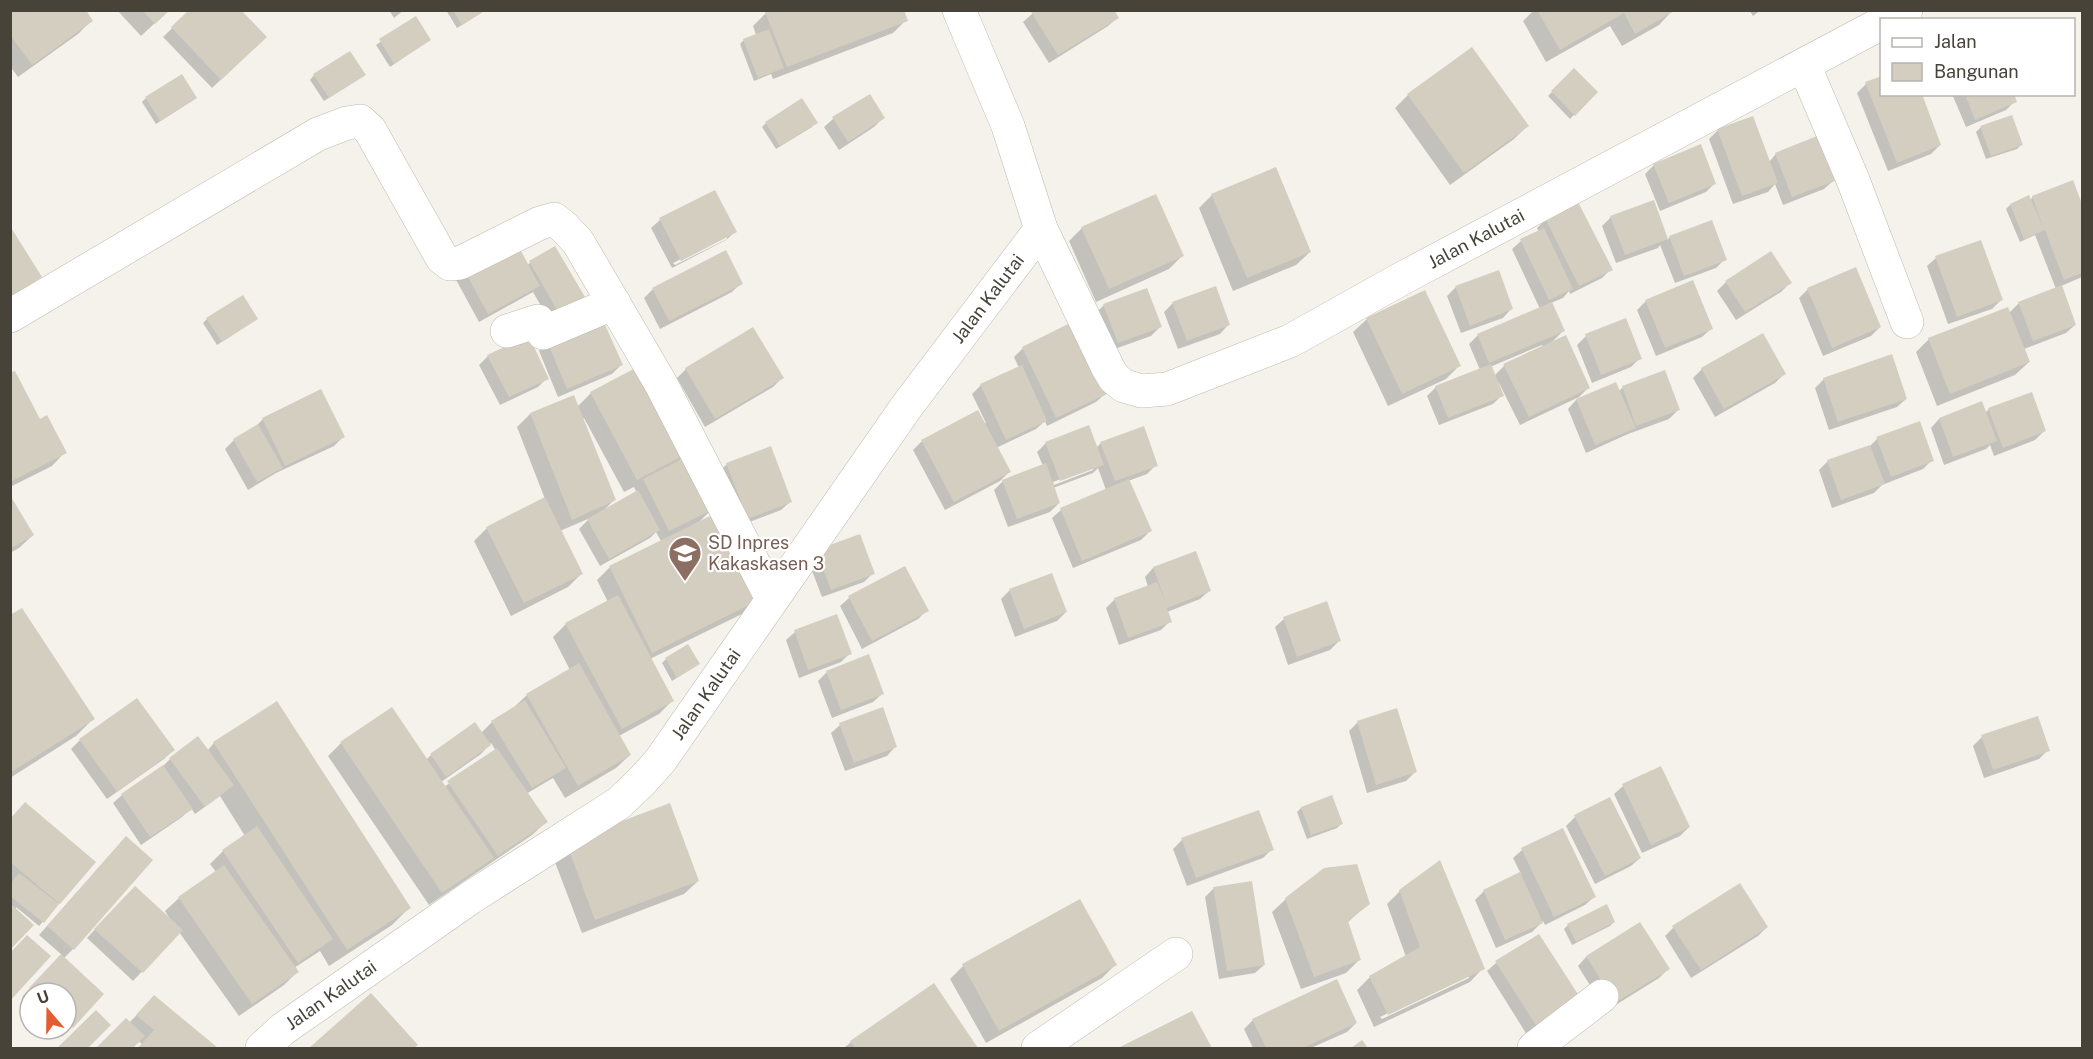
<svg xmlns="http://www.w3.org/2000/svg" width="2093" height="1059" font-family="'Public Sans',sans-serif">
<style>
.shadow{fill:#0003;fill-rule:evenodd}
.building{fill:#d4cec1}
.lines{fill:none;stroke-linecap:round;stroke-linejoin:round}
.minor-casing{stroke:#bebaae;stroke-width:34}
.minor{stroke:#fff;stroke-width:33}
.labels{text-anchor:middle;stroke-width:4.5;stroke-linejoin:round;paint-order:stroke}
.street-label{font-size:18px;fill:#474339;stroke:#fff}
.education-label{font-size:18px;fill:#785e54;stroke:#fff;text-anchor:start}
</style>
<rect width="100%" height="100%" fill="#f4f2eb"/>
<path class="shadow" d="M10,10l81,11 -13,13 -60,43 -8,-11z
M117,10h52l-28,26z
M191,10l65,36 -44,42 -49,-51z
M389,10h15l-10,8z
M446,10h40l-29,18z
M1534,10h138v1l-13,14 -37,21 -12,-20 -64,36 -23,-41z
M1749,10h12l-8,6z
M766,13l140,7 -13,13 -120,46 -2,-5 -17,7 -14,-37 4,-4 12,-5 -3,-9z
M1032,14l85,4 -9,8 -59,37 -26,-41z
M415,18l14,22 -39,27 -14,-22z
M1574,70l22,22 -26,27 -22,-23z
M314,75h50l-40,26 -14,-21z
M1882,78v16l58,51 -9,9 -43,17 -31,-78 9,-9z
M1952,94h60l3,7 -9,9 -40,17z
M1408,95l119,31 -13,13 -64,46 -55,-77z
M146,98l46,3 -36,23 -14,-22z
M2012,117l9,28 -4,4 -31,10 -10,-27 4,-4z
M883,118l-9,9 -35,23 -15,-23 9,-8z
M766,123l46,4 -36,22 -14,-22z
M1718,130l51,32 7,-8 57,27 -9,8 -41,16 -8,-21 -7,8 -35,12 -24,-65z
M1654,165l61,18 -9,9 -46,19 -15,-37z
M2072,182l10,26v69l-21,9 14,39 -9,8 -42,16 5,13 -14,13 -78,31 -21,-54 13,-13 80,-26 10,-10 37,-14 -21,-54 -15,7 -14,-33 4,-4 20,-5 3,-3z
M714,192l21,40 -9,8 -54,28 -21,-40 9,-8zM727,236v3l-52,26 -2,-2z
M1212,195l98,57 -14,13 -63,26 -34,-83z
M1653,201l14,39 3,-3 55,22 -9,9 -41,15 -15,-38 -2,3 -42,15 -14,-37 9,-9z
M1546,219l65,50 -9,9 -32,16 -1,-3 -6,7 -12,5 12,28 -12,12 37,45 -9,9 -59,28 -21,-42 -2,1 5,11 -9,9 -54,21 -12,-29 9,-9 44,-17 -11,-26 9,-9 62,-26 -28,-60 9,-8 18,-9 -2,-4zM1542,345l1,2 -39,19 -10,10 -4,-9z
M1082,228l100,28 -13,13 -73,33 -27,-61z
M554,248l29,49 -34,23 -16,-28 -54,30 -25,-46 73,-11z
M1936,258l65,42 -9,9 -44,15 -21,-58z
M1726,282l64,1 -9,9 -45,28 -19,-29z
M741,283l-9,9 -72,37 -16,-31 9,-9z
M1456,287l55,22 -8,9 -42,15 -14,-37z
M1808,289l72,38 -9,9 -48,20 -24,-58z
M1646,301l65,28 -9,8 -46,19 -19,-46z
M1173,303l55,22 -8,9 -42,15 -14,-37z
M1104,305l56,22 -9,9 -42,15 -14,-37z
M207,319l45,3 -35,23 -14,-22z
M1367,319l92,47 -13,13 -58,27 -35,-74z
M753,329l29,49 -9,9 -68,40 -28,-49 9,-9z
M1762,335l22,39 -9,9 -60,34 -22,-39 9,-9z
M1586,336l54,22 -9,9 -39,16 -15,-38z
M548,342l73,23 -9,9 -54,23 -19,-46z
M1023,348l82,46 -9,8 -49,24 -2,-5 -9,8 -40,19 13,24 -9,9 -55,29 -32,-60 9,-9 64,-18 -14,-29 9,-9 38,-17 -5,-11z
M488,356l59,22 -9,9 -38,18 -21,-40z
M1664,372l14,38 -9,9 -41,15 -42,19 -18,-44 8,-9 43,-9 3,-3z
M10,375l29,46 26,31 -13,14 -42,21z
M1824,379l82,20 -9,8 -68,23 -14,-42z
M321,391l22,46 -9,9 -58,27 -28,17 -23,-41 9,-9 19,-11 10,-10z
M591,393l97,59 -10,10 34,47 -13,13 60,77 -13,13 -96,47 22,42 -13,13 -40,22 11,19 -14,13 -51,30 -12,-20 -27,16 20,28 -14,13 -103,70 -101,-149 13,-13 85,17 5,-5 50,-22 11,-11 21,-14 14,-13 43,-25 -17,-33 13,-13 42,-22 -11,-22 13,-13 51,-26 -5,-9 -6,6 -50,28 -21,-37 11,-11 -30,13 22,42 -14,14 -57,29 -37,-75 13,-13 58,-29 -28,-72 13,-13 43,-17 4,10zM584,418l40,74 10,-5 3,6 -34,18 12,-12 -33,-80zM491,743l5,8 -52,36 -3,-5 40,-28z
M1989,409l55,22 -9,9 -41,16 -4,-11 -4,4 -42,16 -13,-37 8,-9 46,-6z
M1877,439l55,21 -9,9 -41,16 -8,8 -42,15 -13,-38 8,-8 43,-16z
M1046,443l50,5 5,-5 55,22 -9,9 -19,7 22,50 -9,9 -68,28 -21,-50 9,-8 45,-20 -8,-22 -5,5 -40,15 6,15 -9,9 -42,15 -14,-37 9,-9 40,-15 -6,-14zM1093,467v3l-39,15 -1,-3z
M727,464l63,38 -9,8 -42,16 -21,-53z
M10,498l23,37 -14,13 -9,5z
M817,551l56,22 -9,9 -42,15 -14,-37z
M1195,553l14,38 -9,8 -33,13 3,9 -9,9 -42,15 -13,-37 9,-9 33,-12 -3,-10 8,-9z
M904,568l23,42 -9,9 -56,30 -22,-43 9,-8z
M1010,590l56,22 -9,9 -42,16 -14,-38z
M10,617l83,102 -17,17 -66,42z
M1284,619l55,22 -9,9 -42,15 -13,-38z
M795,632l55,21 -9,9 -42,16 -13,-38z
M666,659l32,5 -26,17 -10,-18z
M827,672l55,22 -9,8 -41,16 -14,-37z
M277,703l132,205 -17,17 -63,41 -9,-15 -26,17 3,4 -13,13 -45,31 -60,-84 -46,49 -46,-43 39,-42 44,23 -5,-8 14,-13 37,-26 -6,-8 13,-13 22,-15 -25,-40 -25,18 -4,-6 -9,9 -41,28 -28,-42 9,-8 39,-27 9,-9 37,-8 7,-8z
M1358,722l57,50 -9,9 -39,12 -18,-62z
M840,725l55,22 -8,9 -42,15 -14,-38z
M1982,737l66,13 -9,9 -55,19 -11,-32z
M80,740l93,10 -9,9 -57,40 -36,-50z
M1623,786l66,41 -9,9 -38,17 -28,-59z
M1301,808l40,16 -4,4 -30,11 -10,-27z
M1575,817l65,41 -9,8 -36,18 -29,-58z
M10,819l49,84 -20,23 -23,-19 -6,41z
M1182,840l90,9 -9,9 -76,28 -14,-37z
M566,844l132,37 -14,13 -102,39 -29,-76z
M117,847l-44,102 -9,9 38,36 -39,41 -7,-6h10v-36h-36v12l-8,-8 40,-42 -23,-20z
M1522,850l72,47 -9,8 -40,20 -2,-4 -11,11 -36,16 -21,-48 9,-9 37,-17 -8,-16z
M1214,888l50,77 -9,8 -36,6 -14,-82z
M1400,891l83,77 -13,14 -96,45 -17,-37 13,-13 36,-20 -19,-53zM1469,974v4l-87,41 -2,-2z
M1286,899l82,5 -21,19 12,37 -13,13 -45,16 -29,-77z
M1614,922l-4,4 -38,19 -8,-16 4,-4z
M1640,924l28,45 -9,9 -53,33 -28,-45 8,-9z
M1767,927l-9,9 -67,42 -26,-42 8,-8z
M1496,963l85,39 -52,36 -42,-67z
M1115,965l-13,13 -116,65 -36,-64 13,-13z
M1336,981l20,42 -9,9 -36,16h-58l-9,-19 9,-9z
M933,986l43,62h-132l7,-6z
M371,995l45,50 -3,3h-102z
M154,997l61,51h-77l4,-4 -4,-3 -7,7h-33l28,-28 3,3z
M1191,1013l19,35h-89z"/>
<path class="building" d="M10,10h76l7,11 -61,44 -22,-30z
M142,10h28l-15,14z
M189,10h52l26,27 -46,43 -50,-53z
M453,10h32l-23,15z
M768,10h136l4,11 -121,46 -22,-55z
M1034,10h80l5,8 -61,37 -27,-43z
M1537,10h139l-41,24 -11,-21 -64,37z
M416,16l15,24 -37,24 -15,-25z
M769,29l15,39 -26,10 -15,-39z
M1472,47l57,79 -65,47 -57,-79z
M350,51l16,24 -37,23 -16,-24z
M1574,68l24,24 -23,24 -24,-25z
M182,74l15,24 -37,23 -15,-24z
M1882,76v18h40l19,51 -44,18 -32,-81z
M870,94l15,24 -37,24 -16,-25z
M1965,94h49l3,8 -42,18z
M802,98l16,25 -38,23 -15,-24z
M2012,115l11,30 -32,11 -11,-30z
M1753,116l25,67 -36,13 -25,-67z
M1817,136l18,45 -43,16 -17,-44z
M1701,144l15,40 -47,19 -16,-39z
M1276,167l35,85 -64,26 -36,-84z
M2073,180l9,24v69l-18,7 -19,-50 -21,9 -14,-35 19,-9 14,32 -11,-31z
M715,190l22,42 -56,29 -22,-43z
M1156,194l28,62 -75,33 -28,-62z
M1654,200l14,39 -43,16 -15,-39z
M1578,202l35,68 -34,16 -34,-68z
M1712,220l15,40 -43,16 -15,-40z
M10,226l32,51 -32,20z
M1544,228l29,61 -24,11 -29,-61z
M514,238l26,48 -52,28 -26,-48z
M1981,240l22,60 -46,17 -22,-61z
M555,246l30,51 -27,15 -29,-51z
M726,250l17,34 -74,37 -17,-33z
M1771,251l21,32 -47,29 -20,-31z
M1856,267l25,60 -49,21 -25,-60z
M1499,270l14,39 -43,17 -15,-40z
M1693,280l20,49 -48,19 -20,-48z
M2062,285l14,40 -43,16 -15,-39z
M1216,286l14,39 -43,16 -15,-39z
M1147,288l15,39 -44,16 -15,-39z
M1425,290l36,76 -59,28 -36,-76z
M243,295l15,24 -36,23 -16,-24z
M1552,302l13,29 -76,32 -12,-29z
M2008,307l22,55 -80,32 -22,-56z
M602,318l21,47 -56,24 -20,-48z
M1626,318l16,41 -41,16 -16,-41z
M1072,322l35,72 -51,24 -34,-71z
M753,327l31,51 -69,41 -30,-51z
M1763,333l23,41 -62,35 -23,-41z
M1566,335l24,53 -61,29 -26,-53z
M529,336l20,43 -40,18 -22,-42z
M1892,354l15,45 -69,23 -15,-44z
M643,364l47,88 -53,28 -47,-88z
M1491,364l13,32 -56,22 -13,-32z
M1022,365l25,56 -41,19 -26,-56z
M1665,370l15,40 -44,16 -14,-40z
M15,371l25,48 7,-4 20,38 -57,29v-109z
M1616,382l20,46 -41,17 -19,-46z
M321,389l24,48 -60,29 -23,-48z
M2032,392l14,39 -43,17 -15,-40z
M574,395l42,105 -44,20 -42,-107z
M1982,401l15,40 -44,16 -14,-39z
M978,410l33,62 -57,30 -33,-62z
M1920,421l14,40 -43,16 -15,-40z
M258,424l25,44 -26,14 -24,-43z
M1089,425l15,40 -44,16 -15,-39z
M1144,426l14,40 -43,15 -15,-39z
M1870,445l15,39 -44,16 -14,-40z
M771,446l21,56 -44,17 -22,-56z
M688,456l26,53 -45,22 -26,-52z
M1046,463l14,40 -43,16 -15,-39z
M1129,479l23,52 -70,30 -22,-53z
M638,490l22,40 -51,29 -22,-40z
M10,495l24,40 -24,14z
M545,497l38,77 -59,29 -38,-76z
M718,512l43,87 -109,54 -43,-87z
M860,534l15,40 -44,16 -15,-40z
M1196,551l15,40 -44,17 5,14 -44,16 -14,-40 43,-16 9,21 -13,-36z
M905,566l24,45 -57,30 -24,-45z
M1052,573l15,39 -43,17 -15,-40z
M618,595l56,106 -52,28 -57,-106z
M1327,601l14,40 -44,16 -14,-40z
M22,608l73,111 -85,54v-158z
M837,614l15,40 -44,16 -14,-40z
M688,644l12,20 -23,14 -12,-20z
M869,654l15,40 -43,16 -15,-39z
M579,663l52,92 -53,31 -52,-92z
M137,698l38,52 -58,42 -38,-53z
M525,700l41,68 -34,20 -41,-67z
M277,701l134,207 -64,42 -134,-208z
M392,707l102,151 -52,35 -102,-151z
M883,707l14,40 -43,16 -15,-40z
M1397,708l20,64 -41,13 -19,-64z
M2038,716l12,35 -57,19 -12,-35z
M475,722l16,23 -45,32 -16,-23z
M198,736l36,49 -29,22 -36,-49z
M497,748l51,74 -50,34 -51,-75z
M163,765l30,44 -43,28 -29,-43z
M1661,766l29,61 -39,18 -29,-61z
M1332,795l11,29 -32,11 -10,-28z
M1610,797l31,61 -36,18 -31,-61z
M25,802l71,60 -36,42 -50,-42v-43z
M670,803l29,78 -104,39 -29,-78z
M1259,810l15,40 -78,28 -15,-40z
M257,826l76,113 -35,24 -76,-113z
M1563,828l33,69 -42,20 -33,-69z
M126,836l27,24 -79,90 -27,-24z
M1440,860l45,109 -97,46 -19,-39 51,-29 -21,-57z
M1357,864l13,40 -22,17 13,39 -47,17 -29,-79 39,-30z
M224,865l75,107 -47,32 -74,-107z
M1520,872l23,51 -38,17 -22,-50z
M19,873l40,31 -15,19 -34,-27v-12z
M1252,881l13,84 -38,6 -14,-84z
M1740,883l28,44 -67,43 -29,-44z
M135,886l48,44 -40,43 -49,-44z
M1080,899l37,66 -118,66 -37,-67z
M10,903l24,22 -24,25z
M1607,904l8,18 -39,20 -9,-18z
M1640,922l30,47 -55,34 -29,-47z
M1539,934l44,68 -44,28 -44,-69z
M27,935l24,21 -41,45v-48z
M61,954l43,40 -31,34 -7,-6v-29h-31l-6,-5z
M1337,979l20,44 -54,25h-37l-14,-29z
M934,983l44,65h-123l-5,-7z
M371,993l47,52 -4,3h-105z
M154,995l29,24 35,29h-80l16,-18 -18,-15z
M96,1010l15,15 -23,23h-31z
M1192,1011l20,37h-94z
M126,1018l19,18 -12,12h-37z
M1362,1040l6,8h-17z"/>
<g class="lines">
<defs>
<g id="minor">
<path id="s1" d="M959,10l49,116 33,103 67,139 6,10 10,8 18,5 25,-2 123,-48 111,-62 481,-256"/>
<path d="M1889,20l17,-10"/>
<path d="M1804,65l49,115 54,142"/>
<path d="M10,316l308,-182 29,-11 13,-2 10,9 72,128 8,6 10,-1 80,-40 14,-4 10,8 14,15 83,142 111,215"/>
<path d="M507,331l31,-10 5,12 71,-30"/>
<path id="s2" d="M262,1048l21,-19 187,-131 149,-95 23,-22 18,-20 247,-355 134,-177"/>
<path d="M1038,1048l138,-94"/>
<path d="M1534,1048l68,-52"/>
</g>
</defs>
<use href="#minor" class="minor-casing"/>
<use href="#minor" class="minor"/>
</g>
<defs>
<symbol id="school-pin" viewBox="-11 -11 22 30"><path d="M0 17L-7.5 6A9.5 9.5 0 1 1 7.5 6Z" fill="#8d6e63" stroke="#fff"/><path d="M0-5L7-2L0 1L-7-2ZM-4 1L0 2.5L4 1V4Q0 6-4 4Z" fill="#fff"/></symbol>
</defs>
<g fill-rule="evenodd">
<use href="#school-pin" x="666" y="534" width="38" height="52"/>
</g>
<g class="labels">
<g class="street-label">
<text dy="6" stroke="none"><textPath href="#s1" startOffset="801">Jalan Kalutai</textPath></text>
<text dy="6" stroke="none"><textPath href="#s2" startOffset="1059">Jalan Kalutai</textPath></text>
<text dy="6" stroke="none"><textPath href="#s2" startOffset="573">Jalan Kalutai</textPath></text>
<text dy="6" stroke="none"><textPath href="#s2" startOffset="87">Jalan Kalutai</textPath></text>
</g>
<g class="education-label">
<text x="708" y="549">SD Inpres<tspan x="708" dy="21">Kakaskasen 3</tspan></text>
</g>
</g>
<rect width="2093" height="1059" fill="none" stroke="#474339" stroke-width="24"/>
<rect x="1880" y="18" width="195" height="78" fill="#ffffff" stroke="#b5b4b0" stroke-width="1.5"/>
<rect x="1892" y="38" width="30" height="9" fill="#ffffff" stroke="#b5b4b0" stroke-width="1.5"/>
<text x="1934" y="48" font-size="18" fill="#474339">Jalan</text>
<rect x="1892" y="63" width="30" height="18" fill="#d4cec1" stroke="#b5b4b0" stroke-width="1.5"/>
<text x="1934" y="78" font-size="18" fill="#474339">Bangunan</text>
<g transform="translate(48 1011) rotate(340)"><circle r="28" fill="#ffffff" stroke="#b5b4b0" stroke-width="1.5"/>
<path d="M0-4.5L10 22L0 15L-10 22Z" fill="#e25d33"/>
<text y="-9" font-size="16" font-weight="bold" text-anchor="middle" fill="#474339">U</text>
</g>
</svg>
